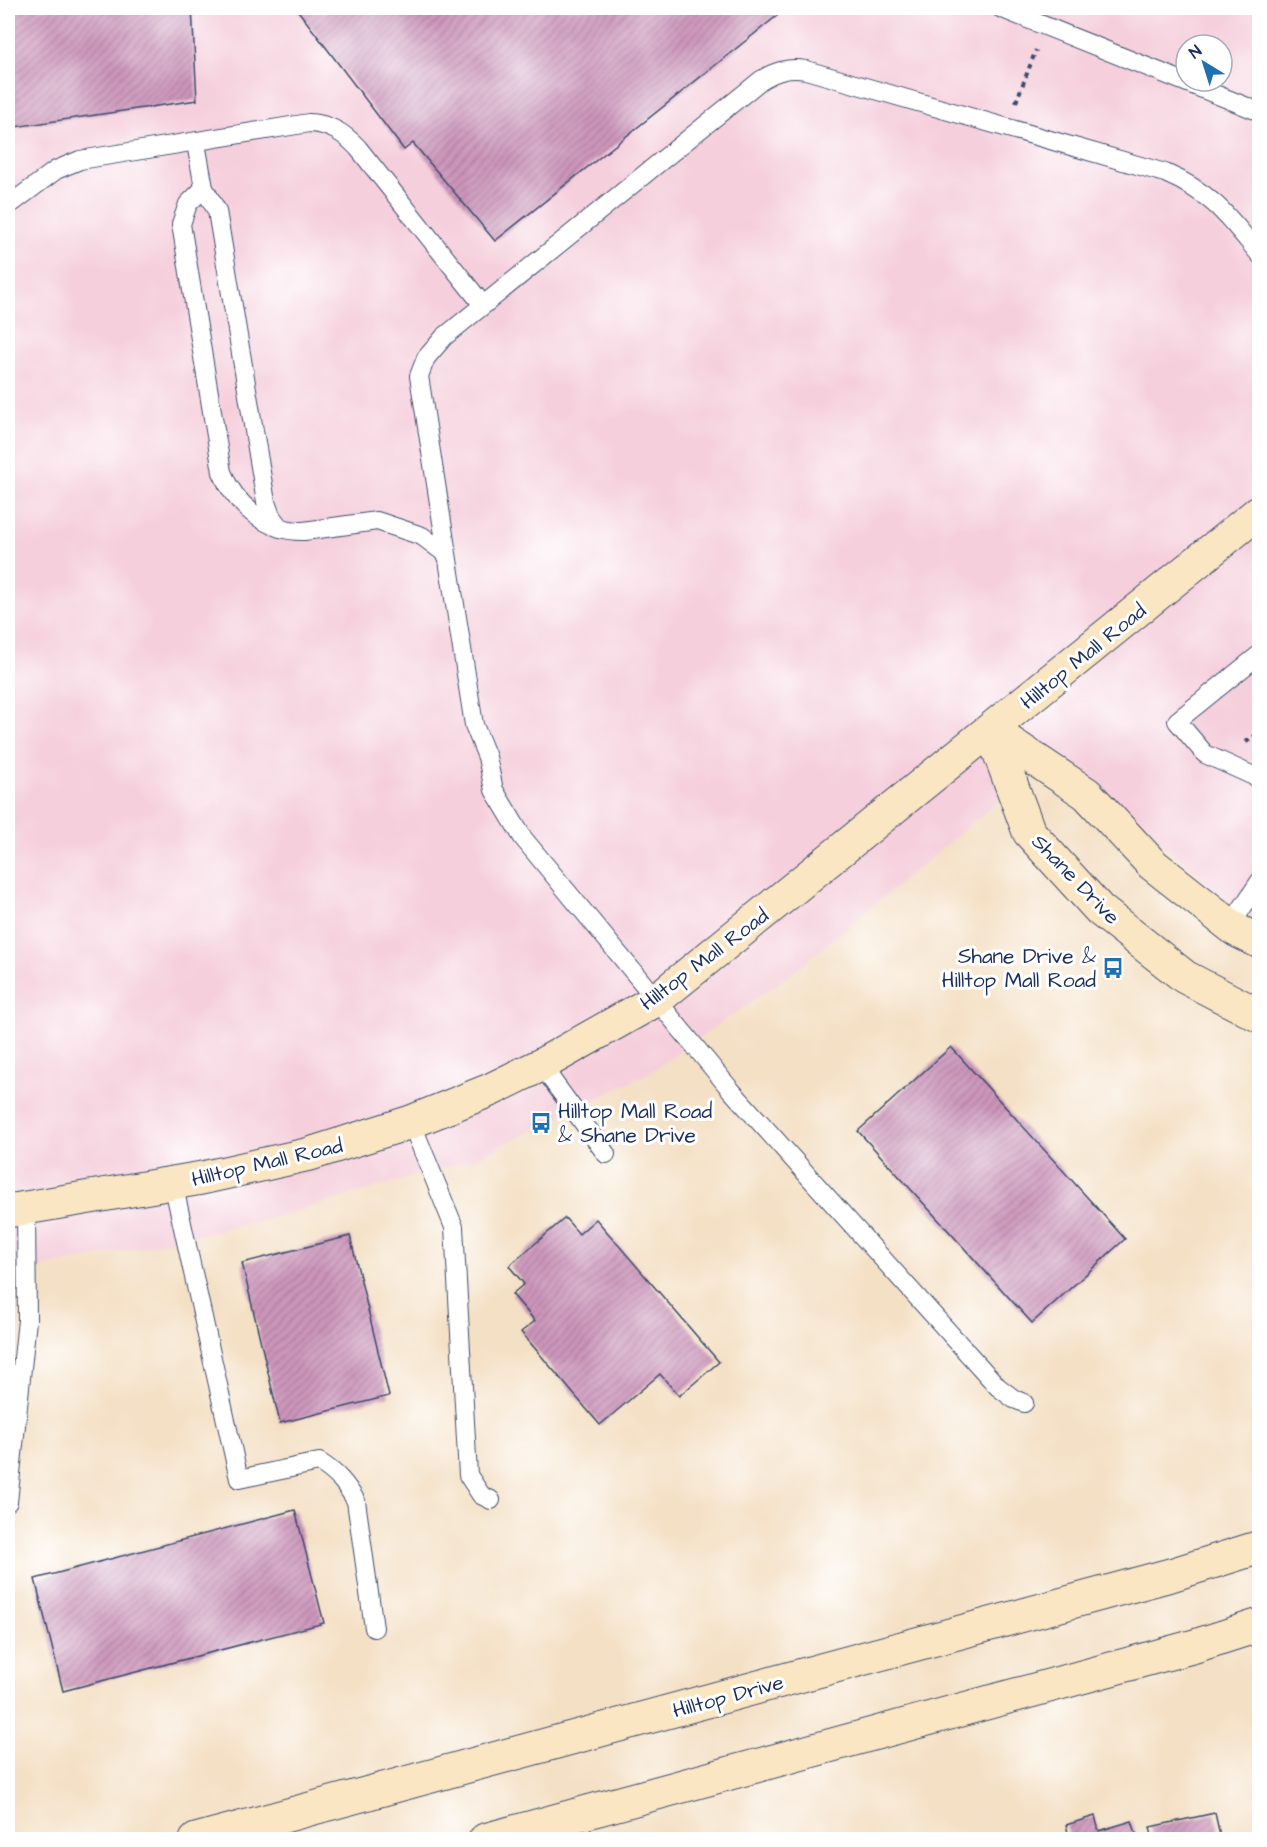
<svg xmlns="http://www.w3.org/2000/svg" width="1267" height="1847" font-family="'Architects Daughter',sans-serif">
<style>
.built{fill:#f5cfdb;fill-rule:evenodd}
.building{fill:url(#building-hatch)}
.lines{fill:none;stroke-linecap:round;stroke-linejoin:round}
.lane-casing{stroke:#3c4a6d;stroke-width:20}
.secondary-casing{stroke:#3c4a6d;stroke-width:35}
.path{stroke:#3c4a6d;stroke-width:4;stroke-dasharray:4.5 4.5;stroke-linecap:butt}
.lane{stroke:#fff;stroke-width:18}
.secondary{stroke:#fbe6c3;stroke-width:33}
.labels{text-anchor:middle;stroke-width:6;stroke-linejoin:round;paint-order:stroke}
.street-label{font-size:21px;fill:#1b2f5e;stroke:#fff}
.poi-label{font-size:21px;fill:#1b2f5e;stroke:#fff;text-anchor:end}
</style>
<defs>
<pattern id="building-hatch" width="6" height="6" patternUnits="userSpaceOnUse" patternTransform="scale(1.5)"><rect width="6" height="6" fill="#cd96bb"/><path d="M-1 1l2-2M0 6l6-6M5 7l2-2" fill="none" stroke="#a67b9b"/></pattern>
</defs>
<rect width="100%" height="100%" fill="#fff"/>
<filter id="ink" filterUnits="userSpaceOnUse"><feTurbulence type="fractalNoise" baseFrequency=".0167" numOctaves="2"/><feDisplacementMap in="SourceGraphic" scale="12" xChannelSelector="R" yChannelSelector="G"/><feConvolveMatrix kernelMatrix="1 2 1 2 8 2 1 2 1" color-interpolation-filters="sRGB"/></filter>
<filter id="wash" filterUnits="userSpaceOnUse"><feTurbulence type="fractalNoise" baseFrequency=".008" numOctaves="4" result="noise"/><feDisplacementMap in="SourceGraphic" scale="24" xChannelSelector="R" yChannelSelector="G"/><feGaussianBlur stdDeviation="1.35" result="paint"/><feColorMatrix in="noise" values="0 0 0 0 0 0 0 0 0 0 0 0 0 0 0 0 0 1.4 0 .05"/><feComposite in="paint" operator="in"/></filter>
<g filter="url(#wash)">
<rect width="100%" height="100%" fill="#f4e0c5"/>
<path class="built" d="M8,8h1251v911l-33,-19 -169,-148 -262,219 -144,101 -177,87 -215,63 -223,47 -28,4zM1186,45h36v36h-36z"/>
<g id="blocks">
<path class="building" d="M8,8h184l5,92 -189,28z
M296,8h476l6,7 -283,226 -82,-98 -9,7z
M951,1047l174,192 -93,84 -174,-192z
M565,1218l14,16 17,-15 123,143 -40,34 -19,-22 -60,51 -79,-93 14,-11 -23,-27 12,-10 -15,-18z
M350,1236l39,160 -109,27 -38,-160z
M295,1510l29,113 -261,68 -28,-112z
M1215,1813l6,27h-68l-3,-13z
M1095,1816l4,15 33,-10 6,19h-68l-4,-15z"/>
</g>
</g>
<g filter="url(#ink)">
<use href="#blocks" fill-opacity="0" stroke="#3c4a6d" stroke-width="1.5"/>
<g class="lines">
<defs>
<path id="lane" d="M1000,8l260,104
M196,143l8,45 13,23 49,291 5,14 9,12
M204,188l-16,16 -7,20 41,248c13,33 45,60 82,59l73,-10 45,15 24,18
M8,206l48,-36 24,-10 229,-37c21,1 35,10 49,25l125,157
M1260,654l-83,67 28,33 55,25
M1230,926l30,-45
M541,1065l65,89
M411,1122l43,105 14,248 13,20 10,5
M173,1183l66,296 80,-17c18,11 27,22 37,39l18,127
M1024,1403l-10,-4 -16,-12 -268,-298 -207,-251 -29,-48 -7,-33 -13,-32 -55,-349 7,-18 18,-21 317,-257c15,-9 27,-13 45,-10l359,103c47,20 63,43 95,82
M8,1502l19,-182 -1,-112"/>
<path id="secondary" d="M991,730l38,102 71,78 85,67 75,39
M991,730l96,64 65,70 84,66 24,12
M8,1211l194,-33 108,-24 101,-32 79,-32 51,-25 115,-65 604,-489
M196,1840l978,-266 86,-27
M485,1840l710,-194 65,-21"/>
</defs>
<use href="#lane" class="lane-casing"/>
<use href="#secondary" class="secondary-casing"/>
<path class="path" d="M1016,102l20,-52
M1246,742l14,-10"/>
<use href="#lane" class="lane"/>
<use href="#secondary" class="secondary"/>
</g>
</g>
<defs>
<symbol id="bus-bare" viewBox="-9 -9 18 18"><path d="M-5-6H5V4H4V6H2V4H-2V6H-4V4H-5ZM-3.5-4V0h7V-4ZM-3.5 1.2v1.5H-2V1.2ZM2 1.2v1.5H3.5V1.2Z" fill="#1f6fb2" stroke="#fff" stroke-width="2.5" paint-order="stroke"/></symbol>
</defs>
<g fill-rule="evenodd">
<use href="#bus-bare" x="1098" y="953" width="30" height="30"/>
<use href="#bus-bare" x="526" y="1108" width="30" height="30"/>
</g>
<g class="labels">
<g class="street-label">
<text transform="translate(1083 656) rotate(-39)" y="7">Hilltop Mall Road</text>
<text transform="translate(1076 879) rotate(46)" y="7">Shane Drive</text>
<text transform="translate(704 959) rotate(-37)" y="7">Hilltop Mall Road</text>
<text transform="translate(267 1162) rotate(-13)" y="7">Hilltop Mall Road</text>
<text transform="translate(728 1696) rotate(-15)" y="7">Hilltop Drive</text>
</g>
<g class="poi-label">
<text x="1096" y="963">Shane Drive &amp;<tspan x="1096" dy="24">Hilltop Mall Road</tspan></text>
<text x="558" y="1118" text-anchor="start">Hilltop Mall Road<tspan x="558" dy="24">&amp; Shane Drive</tspan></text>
</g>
</g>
<rect width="1267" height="1847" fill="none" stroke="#fff" stroke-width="30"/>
<g transform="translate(1204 63) rotate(322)"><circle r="28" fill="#ffffff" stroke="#a4acbf" stroke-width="1.5"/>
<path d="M0-4.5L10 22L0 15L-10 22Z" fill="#1f6fb2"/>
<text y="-9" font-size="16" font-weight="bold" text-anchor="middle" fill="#1b2f5e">N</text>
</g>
</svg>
